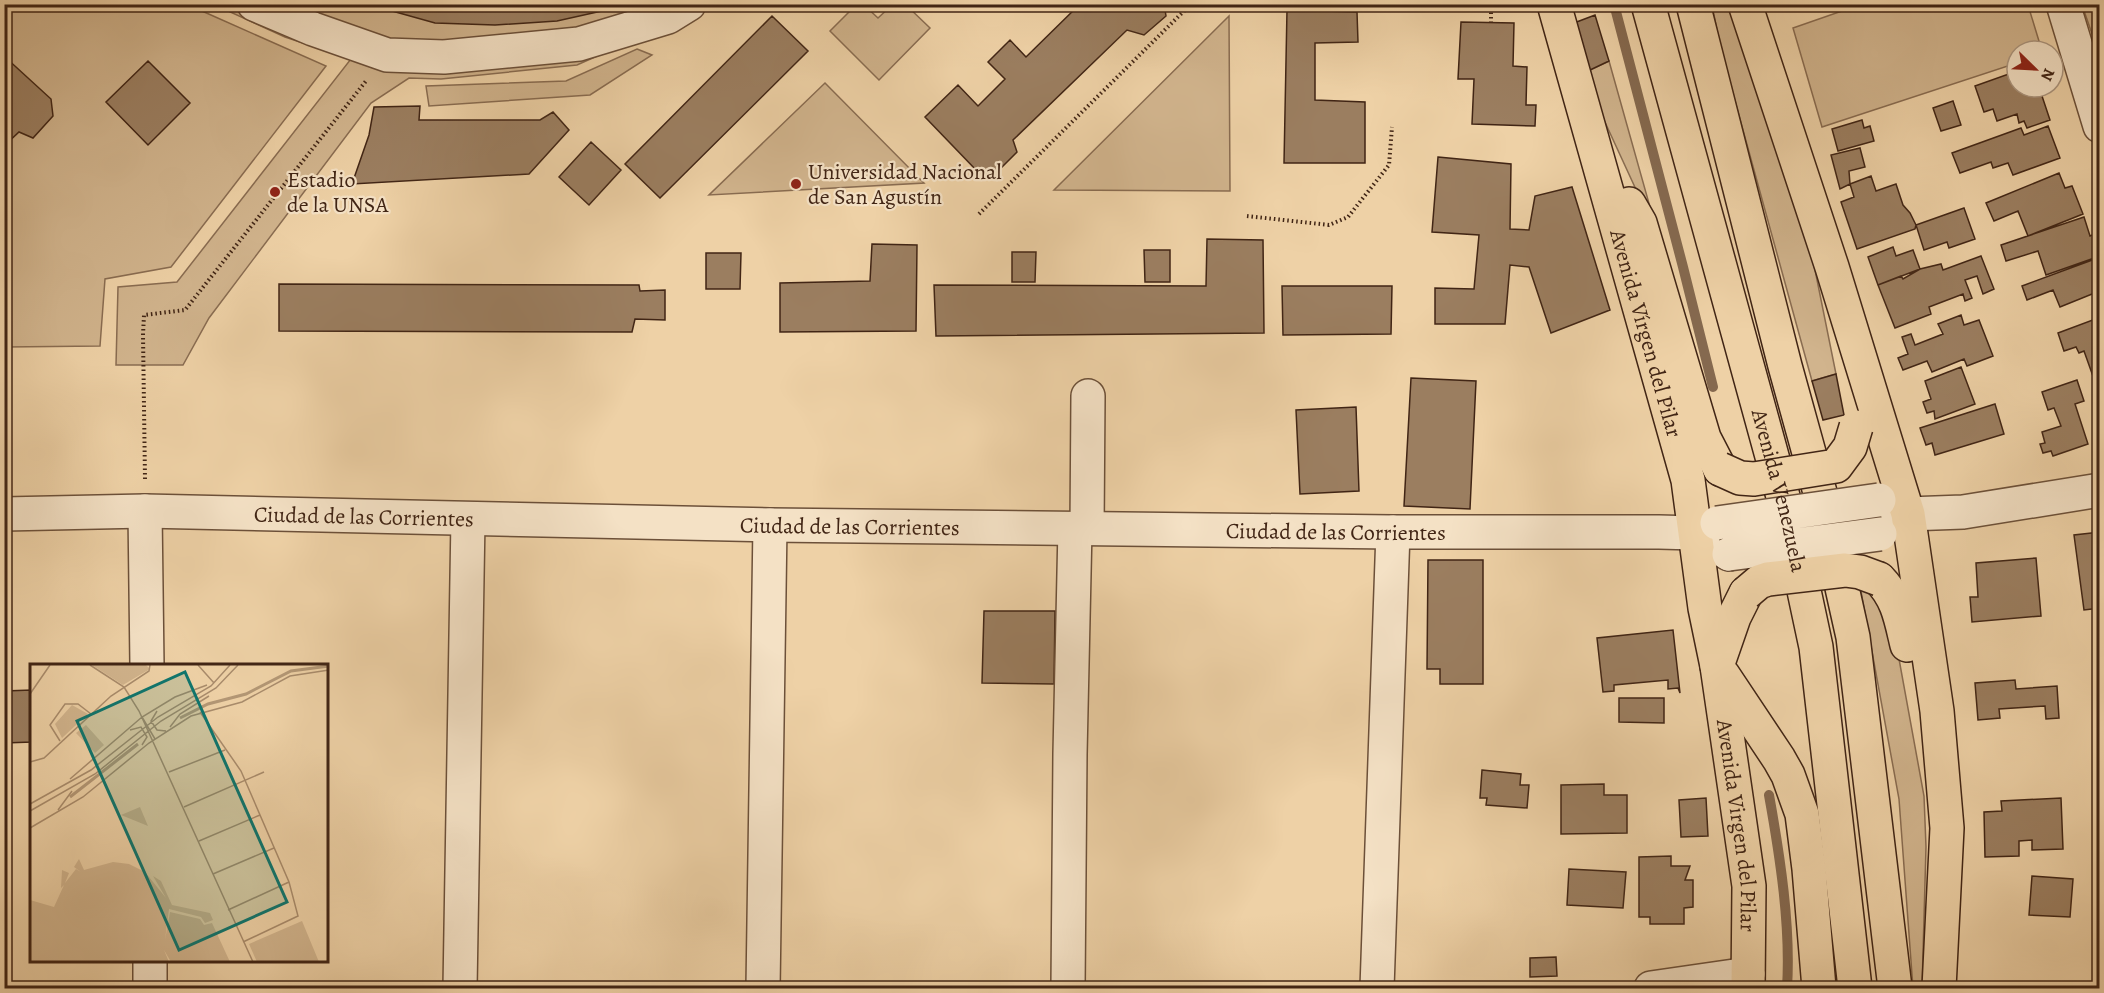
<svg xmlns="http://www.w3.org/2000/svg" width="2104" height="993" font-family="Alegreya,serif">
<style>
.green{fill:#d1b48d;stroke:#896c51;stroke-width:1.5}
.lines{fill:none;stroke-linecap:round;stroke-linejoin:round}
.stream{stroke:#85694f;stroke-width:10}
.building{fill:#9b7e60;stroke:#412515;stroke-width:1.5}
.minor-casing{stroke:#6c5039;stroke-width:36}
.major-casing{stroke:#412515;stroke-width:36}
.path{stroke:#412515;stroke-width:4;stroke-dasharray:1.5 3;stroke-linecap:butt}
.minor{stroke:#f4e1c5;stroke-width:33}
.major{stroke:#eed1a6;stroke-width:33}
.minor-bridge-casing{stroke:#6c5039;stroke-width:36;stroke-linecap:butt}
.major-bridge-casing{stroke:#412515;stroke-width:36;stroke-linecap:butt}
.minor-bridge{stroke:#f4e1c5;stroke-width:33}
.major-bridge{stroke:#eed1a6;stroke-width:33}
.poi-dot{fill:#8f2418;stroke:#f4e1c5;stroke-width:2}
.labels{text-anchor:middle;stroke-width:4.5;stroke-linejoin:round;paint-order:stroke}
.poi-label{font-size:22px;fill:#412515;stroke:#f4e1c5;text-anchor:start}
.street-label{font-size:22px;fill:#412515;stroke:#f4e1c5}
.inset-river{fill:none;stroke:#b39775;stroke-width:3}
.inset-road{fill:none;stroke:#a98c6c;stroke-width:1.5}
.view{fill:#0f766e;fill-opacity:0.15;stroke:#0f766e;stroke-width:3}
.inset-edge{fill:none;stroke:#412515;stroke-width:3}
</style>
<rect width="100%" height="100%" fill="#eed1a6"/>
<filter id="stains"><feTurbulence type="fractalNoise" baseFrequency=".00333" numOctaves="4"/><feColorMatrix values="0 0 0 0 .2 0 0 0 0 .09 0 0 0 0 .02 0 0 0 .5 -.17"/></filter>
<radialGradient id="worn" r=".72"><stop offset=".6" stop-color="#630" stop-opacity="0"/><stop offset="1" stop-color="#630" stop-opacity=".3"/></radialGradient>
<path class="green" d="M857,4l7,1 14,13 14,-13h14l24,23 -51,52 -49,-49z
M1862,4l166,1 14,46h-25v12l-195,64 -29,-99z
M4,5h191l7,6 124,55 -155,201 -66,12 -5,67 -95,1z
M215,5h497l-135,60 -136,14 -32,-1 -38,25 -162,215 -26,47h-67l2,-78 59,-5 174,-223 -66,-22z
M1712,5h17l84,255 23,114 -24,7 -91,-331z
M2082,5h17v49z
M1229,16l1,175 -176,-1z
M637,49l15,6 -62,40 -161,11 -3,-20 140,-5z
M1609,61l41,146 -5,2 -41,-89 -16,-49z
M825,83l99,100 -215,12z
M1860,586l10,5 14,14 15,54 25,137 2,51 -4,141h-9l-14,-189z"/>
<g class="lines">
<path class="stream" d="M1614,4l69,263 30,120
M1769,795c11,61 22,132 18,193"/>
</g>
<path class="building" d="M367,4h266l-76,17 -62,4 -60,-2z
M1080,4h84l2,12 -22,19 -17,-5 -114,110 4,12 -23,23 -16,-3 -53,-55 33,-32 20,21 27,-27 -17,-17 22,-22 16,17z
M1287,10l70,2 1,30 -43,1v57l50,2v61h-81z
M1595,15l14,46 -21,10 -14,-48z
M772,16l36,35 -148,147 -35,-34z
M1461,22l53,1 -1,43 14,1 -1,38h10l-1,21 -63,-2 2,-45h-16z
M4,56l47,43 2,17 -20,22 -14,-6 -15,14z
M148,61l42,42 -42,42 -42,-43z
M2017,71v16h22l11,33 -23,8 -3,-7 -5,2 -2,-9 -20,7 -4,-12 -9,3 -9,-26z
M1953,101l8,24 -20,6 -8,-23z
M420,106l-1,14h121l13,-8 16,18 -40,44 -177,10 17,-49 5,-28z
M1862,120l2,8 6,-2 4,15 -36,10 -6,-22z
M2048,126l12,32 -47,17 -5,-12 -15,5 -2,-6 -31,11 -8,-20 69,-25 3,7z
M591,142l30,28 -32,35 -30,-28z
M1860,148l5,19 -16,4 1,13 -10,5 -9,-34z
M1438,157l73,7 -1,65 19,1 6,-34 37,-9 38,123 -59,23 -22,-66 -19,-2 -5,59h-70v-36l39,1 5,-54 -47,-3z
M2059,173l6,15 7,-2 11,28 -55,22 -10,-25 -24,10 -8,-18z
M1871,176l5,15 20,-7 7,21 7,8 6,12 -1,4 -58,20 -16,-47 13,-5 -4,-13z
M1964,208l11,31 -26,9 -2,-6 -23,8 -8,-25z
M2084,217l6,19 7,-3 3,7v16l-54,19 -8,-24 -32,10 -5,-16z
M1207,239l56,1 1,93 -328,3 -2,-51 272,1z
M872,244l45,1 -1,86 -136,1v-49l90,-2z
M1893,247l3,9 17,-6 7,19 -42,16 -10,-28z
M1144,250h26v32h-25z
M1012,252h24l-1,30h-23z
M706,253h35l-1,36h-34z
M1981,256l13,33 -11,5 -6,-18 -12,4 7,18 -7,3 -2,-7 -34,13 2,7 -36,14 -17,-43 23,-9 2,3 17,-10 21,-5 2,6z
M2095,259l5,11v29l-3,-7 -37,15 -7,-17 -26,10 -5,-14z
M279,284l360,1 1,6 25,-1v30l-30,-1 -3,13 -353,-1z
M1282,286h110l-1,48 -108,1z
M1961,315l3,10 15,-5 14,36 -26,10 -3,-7 -32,13 -5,-11 -24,9 -5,-12 10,-4 -6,-17 9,-3 4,11 28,-11 -5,-10z
M2098,318l2,59 -6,2 -10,-28 -5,2 -3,-6 -12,4 -6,-18z
M1961,367l14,37 -40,15 -1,-8 -7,2 -4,-11 8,-3 -6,-18z
M1836,374l8,41 -21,5 -11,-39z
M1411,378l65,3 -6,128 -66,-3z
M2077,380l7,21 -9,3 13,40 -35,12 -2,-5 -8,2 -3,-9 5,-1 -3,-11 19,-6 -7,-18 -6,2 -6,-18z
M1995,404l9,30 -69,21 -3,-12 -6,2 -6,-17z
M1356,407l3,84 -59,3 -4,-84z
M2100,532v76l-16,2 -10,-75z
M2036,558l5,58 -69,6 -2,-25h8l-2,-34z
M1428,560h55v124h-43v-15h-13z
M984,611h71l-1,73 -72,-1z
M1673,630l7,63 -2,-5 -10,1v-9l-54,5v6l-11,1 -6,-54z
M2015,680l1,9 41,-3 2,32 -13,1 -1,-13 -46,3 1,9 -22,2 -3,-37z
M32,690v52l-28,1v-52z
M1619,698h45v25l-45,-1z
M1482,770l39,4 -1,11h9l-2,23 -41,-3 1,-7h-7z
M1604,784v11h23v38l-66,1v-49z
M1706,798l2,38 -27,1 -2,-37z
M2061,798l2,51 -31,1v-10l-13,1v15l-34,1 -1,-45 18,-1 -1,-10z
M1671,856v10h19l-5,14h8v27l-9,1v16h-34v-7h-11v-60z
M1569,869l57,3 -3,36 -56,-3z
M2032,876l41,3 -3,38 -41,-2z
M1556,957l1,19 -27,1v-19z"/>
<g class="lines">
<defs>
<g id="minor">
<path d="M254,4l59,25 74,26 57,2 135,-13 89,-27 21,-13"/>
<path d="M2063,4l37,122"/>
<path d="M1884,503l24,11 55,-2 137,-22"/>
<path d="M145,511l2,155"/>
<path id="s1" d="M4,514l141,-3 625,14 623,7h266l36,1 34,21"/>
<path d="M1087,529l1,-133"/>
<path d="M150,962v26"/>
<path d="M460,988l8,-469"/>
<path d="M763,988l7,-463"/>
<path d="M1068,988l2,-234 5,-226"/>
<path d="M1377,988l16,-456"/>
<path d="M1651,988l97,-14"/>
</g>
<g id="major">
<path id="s2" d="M1554,4l134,476 17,128 12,58 32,220 -1,102"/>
<path id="s3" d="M1648,4l139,507 29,136 39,341"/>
<path d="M1693,4l92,362 39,141 29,130 42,351"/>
<path d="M1745,4l87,263 76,247 29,197 10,117 -8,160"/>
<path d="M1629,204l11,19 64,215 16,31"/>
<path d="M1879,579c19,19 22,41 28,66"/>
<path d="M1717,666l17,-49 12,-24"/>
<path d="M1723,675l56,84 9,16 14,39 7,55 10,119"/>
</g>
</defs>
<use href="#minor" class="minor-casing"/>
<use href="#major" class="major-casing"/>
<path class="path" d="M1491,23v-19
M979,214l212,-210
M1247,216l82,9 19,-8 41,-52 3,-38
M145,479l-2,-144 1,-20 41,-5 181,-229"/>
<use href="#minor" class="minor"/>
<use href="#major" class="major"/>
<defs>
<path id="minor-bridge" d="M1717,523l162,-23
M1729,554l151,-20"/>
<path id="major-bridge" d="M1720,469l20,9 14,1 82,-13 14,-19 6,-20
M1746,593l13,-11 9,-3 77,-9 15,2 19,7"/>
</defs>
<use href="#minor-bridge" class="minor-bridge-casing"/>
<use href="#major-bridge" class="major-bridge-casing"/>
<use href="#minor-bridge" class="minor-bridge"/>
<use href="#major-bridge" class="major-bridge"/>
</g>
<g class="poi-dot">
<circle cx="796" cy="184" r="6"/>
<circle cx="275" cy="192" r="6"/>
</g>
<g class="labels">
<g class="poi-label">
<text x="808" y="179">Universidad Nacional<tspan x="808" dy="25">de San Agustín</tspan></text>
<text x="287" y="187">Estadio<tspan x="287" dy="25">de la UNSA</tspan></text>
</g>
<g class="street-label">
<text dy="8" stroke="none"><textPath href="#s2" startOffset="342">Avenida Vírgen del Pilar</textPath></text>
<text dy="8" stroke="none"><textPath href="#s3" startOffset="504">Avenida Venezuela</textPath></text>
<text dy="8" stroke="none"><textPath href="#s1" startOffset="360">Ciudad de las Corrientes</textPath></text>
<text dy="8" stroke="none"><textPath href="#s1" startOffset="846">Ciudad de las Corrientes</textPath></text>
<text dy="8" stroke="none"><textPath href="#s1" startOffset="1332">Ciudad de las Corrientes</textPath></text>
<text dy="8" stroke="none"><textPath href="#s2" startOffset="844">Avenida Virgen del Pilar</textPath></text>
</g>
</g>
<g transform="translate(30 664)">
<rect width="298" height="298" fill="#eed1a6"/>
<path d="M62,1h54l4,4 -27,16zM42,41l16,9 -26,24 -7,-14zM56,61l18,20 -9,8 -19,-20zM110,143l8,19 -27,-11zM49,195l5,11 29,-8 16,2 16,8 21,26 -13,-22 8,5 11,24 38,8 3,7 -8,3 -4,-6 -32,-8 -4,31 5,-28 30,7 4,6 8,-2 18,39h-59l-7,-12 5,12h-139v-62l24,7 10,-22 -3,3 1,-18 7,3 -4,10 11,-14 5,3 -7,-5zM272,257l17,41h-62l-8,-18z" fill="#d1b48d"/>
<path class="inset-river" d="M150,54l28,-14 38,-10 45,-23 38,-5M40,133l68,-53"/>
<path class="inset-road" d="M60,1l34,22 15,24 114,251M168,1l16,18M0,30l20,-29M127,47l-6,10 6,9 9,1M170,48l41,59 48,111 9,34 -55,26M112,53l13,22M140,63l10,-13 29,-18M100,66l11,-3 6,10 -5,8M30,77l-10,-16 15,-21h13l13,10M0,98l14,-4 67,-62 38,-25 1,-6M139,108l56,-22M40,115l72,-62 33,-20 32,-12M0,140l61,-34 67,-53 53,-31 19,-21M154,143l80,-35M28,146l14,-19M0,147l65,-37 66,-53 55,-33 22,-23M0,164l53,-31 66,-54 42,-27 51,-14 48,-26 39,-6M169,177l61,-26M183,210l61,-26M198,246l61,-28"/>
<path class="view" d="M155,8l102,230 -108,48 -102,-229z"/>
<rect width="298" height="298" class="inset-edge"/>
</g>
<rect width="2104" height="993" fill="none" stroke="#eed1a6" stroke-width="24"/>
<rect x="6" y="6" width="2092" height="981" fill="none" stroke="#412515" stroke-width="3"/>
<rect x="12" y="12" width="2080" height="969" fill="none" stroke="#412515" stroke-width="1.5"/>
<g transform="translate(2035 69) rotate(114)"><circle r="28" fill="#f4e1c5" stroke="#ac967f" stroke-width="1.5"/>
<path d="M0-4.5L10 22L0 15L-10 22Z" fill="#8f2418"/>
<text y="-9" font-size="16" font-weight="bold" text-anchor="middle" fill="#412515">N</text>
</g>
<rect width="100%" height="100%" filter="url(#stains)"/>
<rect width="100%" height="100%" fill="url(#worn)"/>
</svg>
